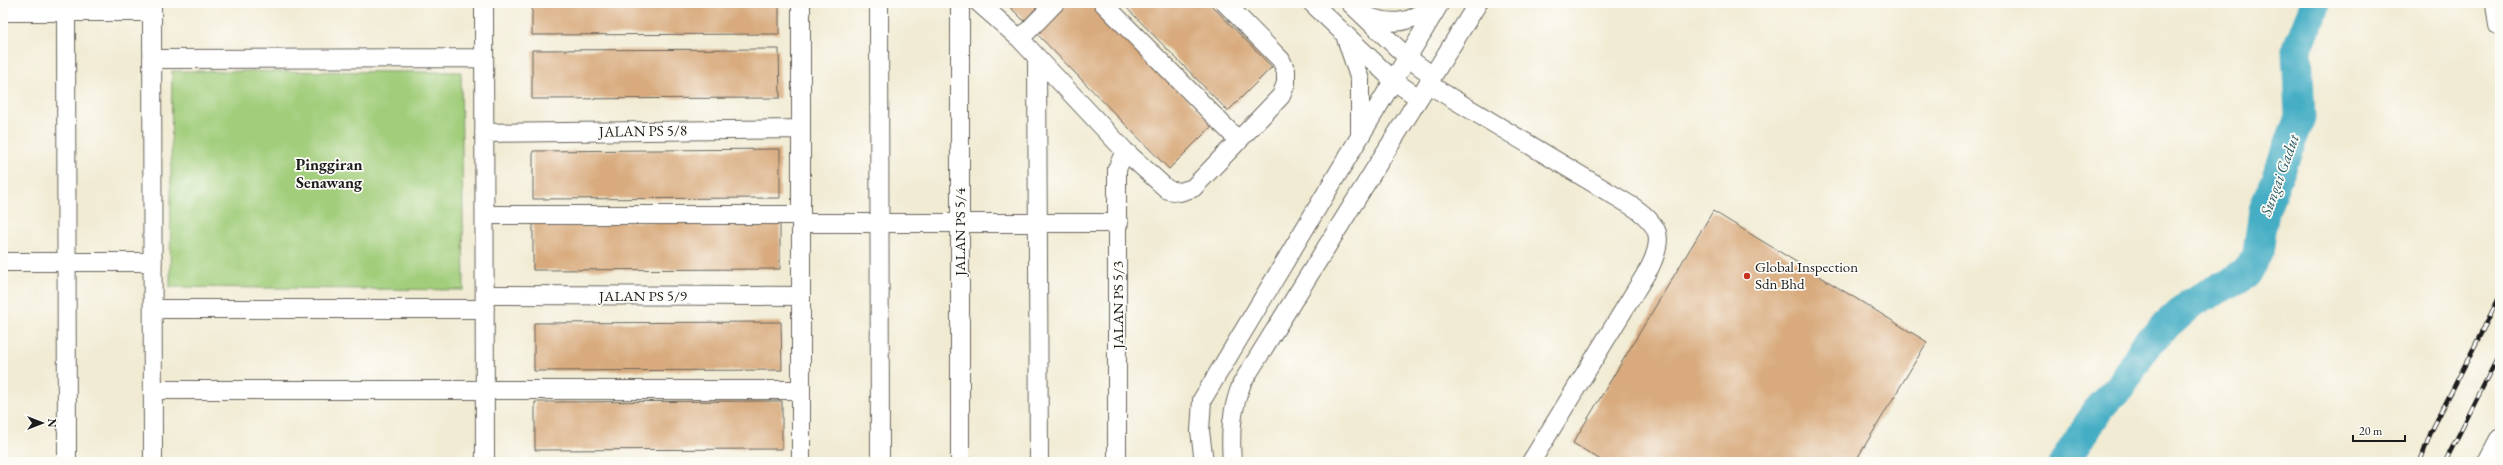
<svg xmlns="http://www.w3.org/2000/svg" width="2503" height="465" font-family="'EB Garamond',serif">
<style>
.green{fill:#a2ce7b;stroke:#5f754c}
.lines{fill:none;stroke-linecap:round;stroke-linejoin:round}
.river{stroke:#44adc4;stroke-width:31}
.building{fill:#d8aa7d}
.minor-casing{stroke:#67645c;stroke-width:20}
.highway-casing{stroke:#67645c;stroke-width:24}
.minor{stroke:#fff;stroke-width:18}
.highway{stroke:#fff;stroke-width:22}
.rail-casing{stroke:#1c1c1c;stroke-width:4.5}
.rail{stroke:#fdfcf7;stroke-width:3;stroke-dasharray:9;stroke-linecap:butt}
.poi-dot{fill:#c8321e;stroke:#fdfcf7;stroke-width:1.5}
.labels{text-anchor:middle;stroke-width:3.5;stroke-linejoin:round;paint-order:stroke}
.street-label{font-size:15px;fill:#1c1c1c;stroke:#fdfcf7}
.poi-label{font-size:15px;fill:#1c1c1c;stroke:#fdfcf7;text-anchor:start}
.neighbourhood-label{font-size:16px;font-weight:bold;fill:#1c1c1c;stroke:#fdfcf7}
.water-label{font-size:16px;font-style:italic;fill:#2e5d68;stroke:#fdfcf7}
</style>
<rect width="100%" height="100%" fill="#fdfcf7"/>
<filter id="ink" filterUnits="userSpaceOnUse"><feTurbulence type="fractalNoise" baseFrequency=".025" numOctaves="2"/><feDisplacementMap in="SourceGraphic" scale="8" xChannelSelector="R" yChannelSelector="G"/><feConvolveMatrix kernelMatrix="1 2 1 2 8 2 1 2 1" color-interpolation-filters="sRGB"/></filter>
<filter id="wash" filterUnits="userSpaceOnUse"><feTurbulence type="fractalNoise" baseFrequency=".012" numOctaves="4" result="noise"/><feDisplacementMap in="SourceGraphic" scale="16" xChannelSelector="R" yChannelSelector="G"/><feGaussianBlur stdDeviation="0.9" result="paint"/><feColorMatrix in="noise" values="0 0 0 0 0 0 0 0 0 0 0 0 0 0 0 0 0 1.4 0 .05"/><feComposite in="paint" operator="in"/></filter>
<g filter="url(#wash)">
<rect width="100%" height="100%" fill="#f1ebd3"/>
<path class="green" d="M172,71l289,1 3,218 -294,-3z"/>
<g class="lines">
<path class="river" d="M2065,462l34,-54 21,-21 27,-44 46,-41 53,-28 12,-21 6,-43 36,-92 -3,-68 19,-47"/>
</g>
<g id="blocks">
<path class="building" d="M532,3h247v31l-247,1z
M1006,3h35l-17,18z
M1064,3h29l120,122 -44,44 -134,-137z
M1122,3h87l63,64 -44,44z
M779,49l1,49 -248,1v-49z
M780,149v49l-247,1v-48z
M1713,211l214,131 -72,120h-251l-31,-19z
M780,221v48l-247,1v-48z
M781,322l1,48 -248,1v-48z
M782,401v48l-247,1v-48z"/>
</g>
</g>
<g filter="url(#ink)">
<use href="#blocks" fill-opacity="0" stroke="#67645c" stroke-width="1"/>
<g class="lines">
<defs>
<path id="minor" d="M66,3l1,459
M152,3l1,459
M484,3l1,459
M801,3v459
M879,3l1,459
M960,3v459
M979,3l41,36 105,112 43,39 12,2 13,-4 88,-92 5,-13v-12l-5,-11 -56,-57
M1103,3l136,138
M1312,3l82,78 25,17
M1350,3l58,55 25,18
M3,12h149
M1366,16c26,10 47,8 68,-13
M1346,38l14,42v56
M1020,39l35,-36
M1037,58l2,404
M152,59l332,-1
M1428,84l207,124c25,18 29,30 15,59l-119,195
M484,133l317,-4
M485,215h316
M801,223h318
M3,262h150
M485,295l316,1
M153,309h332
M153,390h648
M1117,462v-293l8,-18
M1204,462l-4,-31 2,-31 238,-397
M1232,462c-2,-28 -1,-52 10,-79l236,-380"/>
<path id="highway" d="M2497,3l3,22
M2489,462l11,-21"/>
</defs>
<use href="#minor" class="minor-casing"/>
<use href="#highway" class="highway-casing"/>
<use href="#minor" class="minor"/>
<use href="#highway" class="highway"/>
<defs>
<path id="rail" d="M2420,462l11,-30 69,-136
M2445,462l55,-109"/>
</defs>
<use href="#rail" class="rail-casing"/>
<use href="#rail" class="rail"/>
</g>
</g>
<circle class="poi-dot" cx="1747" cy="276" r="4"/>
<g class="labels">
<g class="street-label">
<text transform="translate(643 131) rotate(-1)" y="5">JALAN PS 5/8</text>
<text transform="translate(960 232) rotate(-90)" y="5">JALAN PS 5/4</text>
<text x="643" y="301">JALAN PS 5/9</text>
<text transform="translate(1118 305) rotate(-90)" y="5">JALAN PS 5/3</text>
</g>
<g class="poi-label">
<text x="1755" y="272">Global Inspection<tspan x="1755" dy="17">Sdn Bhd</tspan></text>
</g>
<g class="neighbourhood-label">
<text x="329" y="170">Pinggiran<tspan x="329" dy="18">Senawang</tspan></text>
</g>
<g class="water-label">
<text transform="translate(2279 175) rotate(-70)" y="6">Sungai Gadut</text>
</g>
</g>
<rect width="2503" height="465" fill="none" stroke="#fdfcf7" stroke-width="16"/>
<g transform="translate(42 423) rotate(90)" stroke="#fdfcf7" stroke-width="3" paint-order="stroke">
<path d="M0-3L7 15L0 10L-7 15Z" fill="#1c1c1c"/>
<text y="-6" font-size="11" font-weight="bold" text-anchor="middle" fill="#1c1c1c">N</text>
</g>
<path d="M2353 435v6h52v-6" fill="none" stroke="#1c1c1c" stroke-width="2"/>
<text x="2359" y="435" font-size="12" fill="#1c1c1c" stroke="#fdfcf7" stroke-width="3" paint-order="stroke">20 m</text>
</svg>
